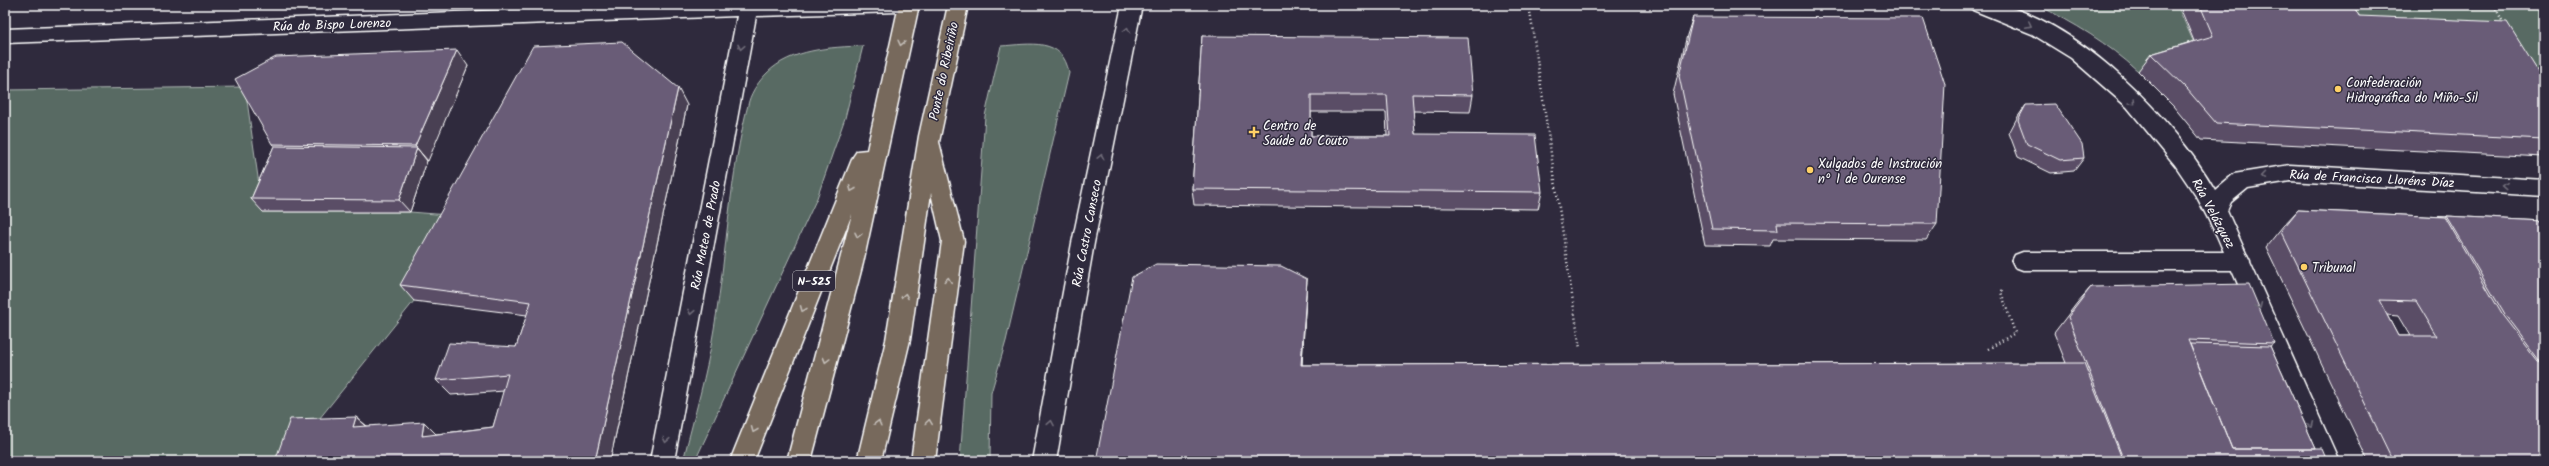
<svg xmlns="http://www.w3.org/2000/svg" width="2549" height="466" font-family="Kalam,sans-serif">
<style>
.green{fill:#596b64;stroke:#acb5b2}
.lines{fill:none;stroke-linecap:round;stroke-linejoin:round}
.pedestrian-casing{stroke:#fff;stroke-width:3}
.minor-casing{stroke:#fff;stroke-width:3}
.trunk-casing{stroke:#fff;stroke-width:3}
.path{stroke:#fff;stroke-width:2.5;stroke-dasharray:1 3;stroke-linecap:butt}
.pedestrian{fill:#2f2a3d;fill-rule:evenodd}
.minor{fill:#2f2a3d;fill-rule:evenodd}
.trunk{fill:#77695c;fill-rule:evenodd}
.wall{fill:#5a4e66;stroke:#fff;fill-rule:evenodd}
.shaded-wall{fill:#4a4053;stroke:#fff}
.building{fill:#695b77;stroke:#fff;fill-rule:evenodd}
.oneway{stroke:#6d6a77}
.oneway2{stroke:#c2bcb6}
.poi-dot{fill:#ffd166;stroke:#2f2a3d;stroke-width:1.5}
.labels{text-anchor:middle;stroke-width:3;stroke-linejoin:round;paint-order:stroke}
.shield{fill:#2f2a3d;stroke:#c1bfc5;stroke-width:1}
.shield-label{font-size:12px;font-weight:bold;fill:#fff}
.street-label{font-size:13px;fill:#fff;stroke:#2f2a3d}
.poi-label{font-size:13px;fill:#fff;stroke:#2f2a3d;text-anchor:start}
</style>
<rect width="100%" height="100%" fill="#2f2a3d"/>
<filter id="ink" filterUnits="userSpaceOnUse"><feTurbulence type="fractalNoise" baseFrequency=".025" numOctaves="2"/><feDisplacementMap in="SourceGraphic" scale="8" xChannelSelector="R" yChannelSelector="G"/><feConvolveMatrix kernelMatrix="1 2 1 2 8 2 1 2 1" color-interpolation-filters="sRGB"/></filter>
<g filter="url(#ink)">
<path class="green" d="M2037,5h140l22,49 -61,17c-31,-28 -63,-48 -101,-66z
M2328,5h216v124l-201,-95z
M863,46l-18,72 -28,80 -122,263h-12c11,-44 24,-88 31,-132 13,-75 15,-154 35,-228 3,-10 10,-20 18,-28 24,-24 64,-26 96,-27z
M1001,46c29,-2 62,-9 68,27l-63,268 -15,52 -1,68h-30l25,-345z
M245,87l18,125h147l51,4 -47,85 -107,133 -11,27h-291v-371z"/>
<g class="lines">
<defs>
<path id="pedestrian" d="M2023,252h216l8,3 3,6 -3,6 -8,3h-216l-8,-3 -3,-6 3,-6z"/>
<path id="minor" d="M643,5h265l-3,5 -7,2 -142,4 -82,445h-24l87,-445 -732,27v-14z
M1122,5h20l-48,238 -38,218h-24l40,-218z
M1970,5c10,0 21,-2 31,0 80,19 174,115 214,185l19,-16 56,-9 254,15v16l-254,-15 -42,7 -17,14 -4,9 112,250h-24l-98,-225 -19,-37 -23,-34 -48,-58 -56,-49 -39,-24 -59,-24z"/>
<path id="trunk" d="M899,5h20l-56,258 -52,198h-24l65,-247 -98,247h-24l123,-304 4,-6 10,-1z
M948,5h20l-29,137 25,99 -29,220h-24l31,-220 -11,-48 -21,147 -29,121h-24l29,-121 33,-204z"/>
</defs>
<use href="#pedestrian" class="pedestrian-casing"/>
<use href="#minor" class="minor-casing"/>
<use href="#trunk" class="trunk-casing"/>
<path class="path" d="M1529,5l51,344
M2494,5l10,19
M1988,349l27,-16 -14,-41 3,-4"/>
<use href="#pedestrian" class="pedestrian"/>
<use href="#minor" class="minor"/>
<use href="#trunk" class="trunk"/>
</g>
<path class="wall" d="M2179,5h174l6,11 185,65v76l-343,-17 -28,-34 -35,-35 13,-17 43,-13z
M1693,17l244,207 -11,16 -153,-1 -3,7 -65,-1 -32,-151 14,-59z
M1202,36l271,59 -3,17 -57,-1 2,23 127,58 -4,17 -344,-4 -2,-16zM1311,112h75l1,24h-76z
M468,66l-41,95 -17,51h-147l-12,-13 23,-53 -2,-2z
M687,105l-77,356h-335l81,-44 11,9 69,8 57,-7 11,-36 -53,4 -15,-15 80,-33 11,-32 -113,-14 -14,-16z
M2026,105l58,53 -10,13 -23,2 -33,-16 -9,-24 8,-15z
M2298,210l147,7 1,-1 98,5v240h-176l-102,-214 17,-21zM2387,315l11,1 12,20h-12z
M2091,287l183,56 -4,3 46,103 11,12h-1231l210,-167 -4,71 764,-2 -12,-30 23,-30z"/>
<path class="shaded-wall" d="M457,50l11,16 -40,95 -13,-15z
M678,88l9,17 -77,356h-15z
M417,148l10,13 -17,51 -11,-12z
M1307,279l-1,15 -5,85v-14z
M356,417l16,14 -19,-4z
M424,422l15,15 -17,-1z"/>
<path class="building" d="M2200,5h153l6,11 148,6 37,59v58l-328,-16 -29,-34 -36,-35 62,-18z
M1693,17l230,1 22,66 -8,140 -160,-1 1,7 -66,-1 -33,-153z
M1202,36l266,2 5,57 -61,-1 3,40 120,1 7,57 -350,-3zM1311,95h76l3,41h-79z
M622,42l56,46 -83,373h-320l15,-42 66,-2 -3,10 71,-5 -2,14 71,-9 15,-53 -72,6 13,-37 67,4 15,-45 -131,-17 133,-239z
M457,50l-42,96 -143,-2 -37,-65 41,-22z
M2055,104l27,40 2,14 -24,2 -33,-16 -9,-24 8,-15z
M274,146l143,2 -18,52 -148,-1z
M2298,210l147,7 58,99 35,45 6,1v99h-151l-112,-230zM2379,300l37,1 21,35h-39z
M2446,216l98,5v139h-5l-34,-45z
M1156,264l125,2 26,13 -6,86 783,-2 39,98h-1027l36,-184z
M2249,284l25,59 -86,-3 44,109h90l5,12h-203l-56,-144 23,-30z
M2190,344l80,2 46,103h-84z"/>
<defs><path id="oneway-chevron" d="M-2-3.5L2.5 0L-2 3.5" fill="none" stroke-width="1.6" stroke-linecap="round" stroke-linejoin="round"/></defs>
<g class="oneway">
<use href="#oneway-chevron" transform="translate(2029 25) rotate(27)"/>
<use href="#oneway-chevron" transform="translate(1127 30) rotate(-78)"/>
<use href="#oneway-chevron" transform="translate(741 47) rotate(101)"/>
<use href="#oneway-chevron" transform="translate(2133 102) rotate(46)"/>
<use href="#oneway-chevron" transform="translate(1101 157) rotate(-78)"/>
<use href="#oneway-chevron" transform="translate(2264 176) rotate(172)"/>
<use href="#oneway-chevron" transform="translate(2505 186) rotate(-177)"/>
<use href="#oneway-chevron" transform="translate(2259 306) rotate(66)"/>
<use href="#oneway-chevron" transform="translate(691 312) rotate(101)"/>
<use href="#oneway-chevron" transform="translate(1051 423) rotate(-80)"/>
<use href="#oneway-chevron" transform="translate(2311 425) rotate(66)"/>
<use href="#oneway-chevron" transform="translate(666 440) rotate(101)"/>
</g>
<g class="oneway2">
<use href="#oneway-chevron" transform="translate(901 43) rotate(103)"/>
<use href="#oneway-chevron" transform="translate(852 189) rotate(112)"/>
<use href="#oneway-chevron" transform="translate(858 235) rotate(102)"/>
<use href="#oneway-chevron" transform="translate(948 280) rotate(-82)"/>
<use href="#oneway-chevron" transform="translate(905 296) rotate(-81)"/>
<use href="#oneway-chevron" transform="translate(803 309) rotate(112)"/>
<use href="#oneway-chevron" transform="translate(826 360) rotate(105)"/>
<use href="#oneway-chevron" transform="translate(929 422) rotate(-82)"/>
<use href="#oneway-chevron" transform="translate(878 423) rotate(-76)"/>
<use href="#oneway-chevron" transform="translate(754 430) rotate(112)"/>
</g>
</g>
<g class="poi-dot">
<circle cx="2338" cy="89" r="4"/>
<path d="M1252 126h4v4h4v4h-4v4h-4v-4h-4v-4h4z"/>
<circle cx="1810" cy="170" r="4"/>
<circle cx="2304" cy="267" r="4"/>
</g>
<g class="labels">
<rect class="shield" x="793" y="271" width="42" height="20" rx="3"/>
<g class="shield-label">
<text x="814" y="285">N-525</text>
</g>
<g class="street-label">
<text transform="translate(332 24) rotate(-2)" y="5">Rúa do Bispo Lorenzo</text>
<text transform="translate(943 71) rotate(-78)" y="5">Ponte do Ribeiriño</text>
<text transform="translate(2372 178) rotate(3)" y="5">Rúa de Francisco Lloréns Díaz</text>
<text transform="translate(2214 213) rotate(62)" y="5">Rúa Velázquez</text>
<text transform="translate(1086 233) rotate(-79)" y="5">Rúa Castro Canseco</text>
<text transform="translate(705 235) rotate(-79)" y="5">Rúa Mateo de Prado</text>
</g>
<g class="poi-label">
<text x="2346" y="87">Confederación<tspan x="2346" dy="15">Hidrográfica do Miño-Sil</tspan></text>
<text x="1263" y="130">Centro de<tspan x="1263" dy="15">Saúde do Couto</tspan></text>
<text x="1818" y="168">Xulgados de Instrución<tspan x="1818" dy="15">nº 1 de Ourense</tspan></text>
<text x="2312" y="272">Tribunal</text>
</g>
</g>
<rect width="2549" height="466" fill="none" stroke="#2f2a3d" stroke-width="20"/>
<rect x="10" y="10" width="2529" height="446" fill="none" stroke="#fff" stroke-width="1.5" filter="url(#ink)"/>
</svg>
